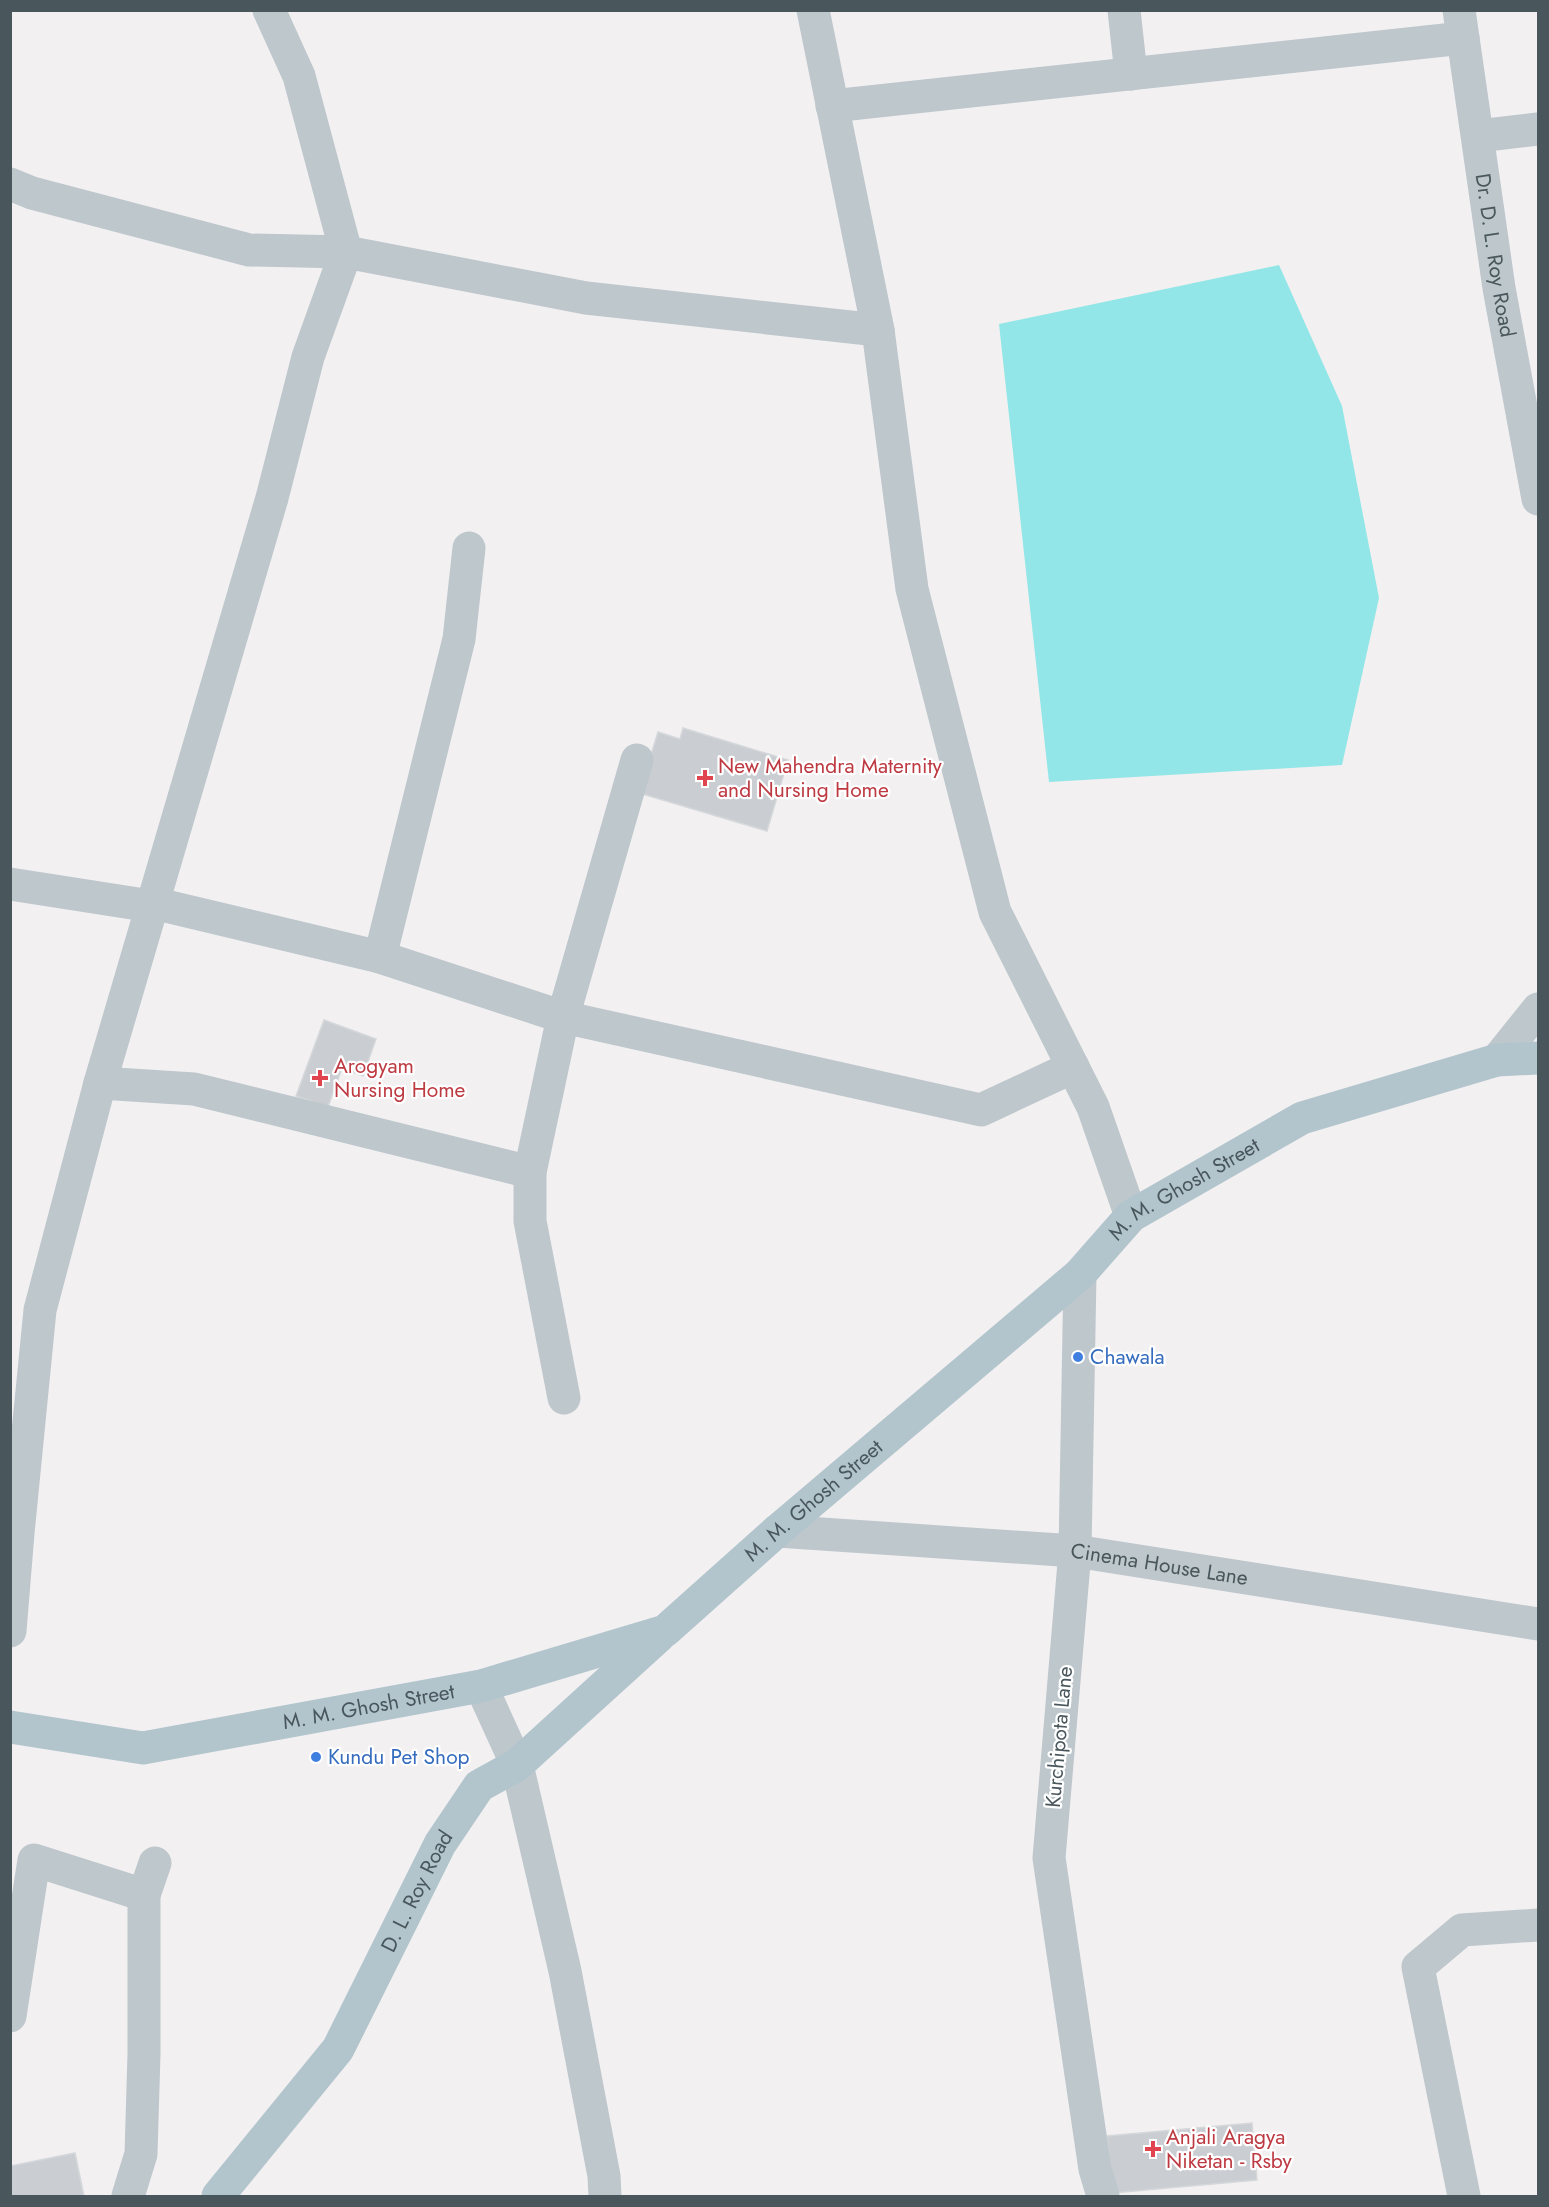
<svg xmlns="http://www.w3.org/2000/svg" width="1549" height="2207" font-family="Jost,sans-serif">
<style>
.water{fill:#92e6e7}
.building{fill:#caced2;stroke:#d5d8db;stroke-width:1.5}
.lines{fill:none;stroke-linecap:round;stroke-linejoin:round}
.minor{stroke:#bdc7cc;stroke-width:33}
.major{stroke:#b2c5cd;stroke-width:33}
.health-dot{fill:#e0444e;stroke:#fff;stroke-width:2}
.shop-dot{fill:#3f7fe0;stroke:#fff;stroke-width:2}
.labels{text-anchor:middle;stroke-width:4.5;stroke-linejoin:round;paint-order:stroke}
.street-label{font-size:21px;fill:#49575d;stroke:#fff}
.health-label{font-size:21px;fill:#be3a42;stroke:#fff;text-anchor:start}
.shop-label{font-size:21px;fill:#366cbe;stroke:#fff;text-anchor:start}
</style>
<rect width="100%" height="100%" fill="#f3f0f1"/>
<path class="water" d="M1279,265l63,141 37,192 -37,167 -293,17 -50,-458z"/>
<path class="building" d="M683,728l105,32 -21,71 -128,-38 19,-61 22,7z
M324,1020l52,19 -13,37 -21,-8 -14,39 -32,-11z
M1252,2123l5,57 -144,13 -6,-57z
M75,2153l9,43h-74v-30z"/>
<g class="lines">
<g class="minor">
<path d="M813,10l65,320 34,259 83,323 98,195 38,109"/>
<path d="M1124,10l7,64"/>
<path id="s1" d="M1459,10l40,278 39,211"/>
<path d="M832,106l631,-68"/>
<path d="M1478,136l60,-7"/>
<path d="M10,184l22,9 217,57 97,2 240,46 292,32"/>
<path d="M10,884l141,22 2,-3 227,54 183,60 418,93 92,-43"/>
<path d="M380,957l79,-318 10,-91"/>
<path d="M1497,1060l41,-51"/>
<path d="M100,1083l94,6 336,83"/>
<path d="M1080,1274l-5,277 -26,307 46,311 8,27"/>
<path d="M564,1398l-34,-177v-49l33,-155 74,-257"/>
<path id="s2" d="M777,1531l298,20 463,73"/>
<path d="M10,1631l8,-98 22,-223 60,-227 172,-585 36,-141 38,-105 -47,-176 -30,-66"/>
<path d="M481,1686l36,79 48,206 39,205 1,20"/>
<path d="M10,2016l24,-156 110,35"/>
<path d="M128,2196l13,-42 3,-100v-159l11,-32"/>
<path d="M1464,2196l-46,-229 44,-37 76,-5"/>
</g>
<g class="major">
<path id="s3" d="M10,1727l133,21 338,-62 184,-55 112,-100 303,-257 51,-58 171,-98 195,-58 41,-2"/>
<path id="s4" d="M218,2196l120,-147 102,-205 39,-58 38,-21 142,-129"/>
</g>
</g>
<g class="health-dot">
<path d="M702 769h6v6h6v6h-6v6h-6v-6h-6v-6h6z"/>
<path d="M317 1069h6v6h6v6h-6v6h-6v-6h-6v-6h6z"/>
<path d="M1150 2140h6v6h6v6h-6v6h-6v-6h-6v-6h6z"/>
</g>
<g class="shop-dot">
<circle cx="1078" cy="1357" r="6"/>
<circle cx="316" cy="1757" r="6"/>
</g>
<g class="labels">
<g class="street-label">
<text dy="7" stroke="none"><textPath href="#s1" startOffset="248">Dr. D. L. Roy Road</textPath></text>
<text dy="7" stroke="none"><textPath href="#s3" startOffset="1354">M. M. Ghosh Street</textPath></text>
<text dy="7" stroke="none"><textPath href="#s3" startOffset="868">M. M. Ghosh Street</textPath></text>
<text dy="7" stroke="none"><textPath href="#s2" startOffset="384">Cinema House Lane</textPath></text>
<text dy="7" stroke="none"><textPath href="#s3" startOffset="364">M. M. Ghosh Street</textPath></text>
<text transform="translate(1059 1737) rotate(-85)" y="7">Kurchipota Lane</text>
<text dy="7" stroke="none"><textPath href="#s4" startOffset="366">D. L. Roy Road</textPath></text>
</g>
<g class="health-label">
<text x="718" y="773">New Mahendra Maternity<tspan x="718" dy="24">and Nursing Home</tspan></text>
<text x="334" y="1073">Arogyam<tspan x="334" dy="24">Nursing Home</tspan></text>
<text x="1166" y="2144">Anjali Aragya<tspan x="1166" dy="24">Niketan - Rsby</tspan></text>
</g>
<g class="shop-label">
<text x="1090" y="1364">Chawala</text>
<text x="328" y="1764">Kundu Pet Shop</text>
</g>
</g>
<rect width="1549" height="2207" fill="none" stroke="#49575d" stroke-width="24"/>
</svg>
